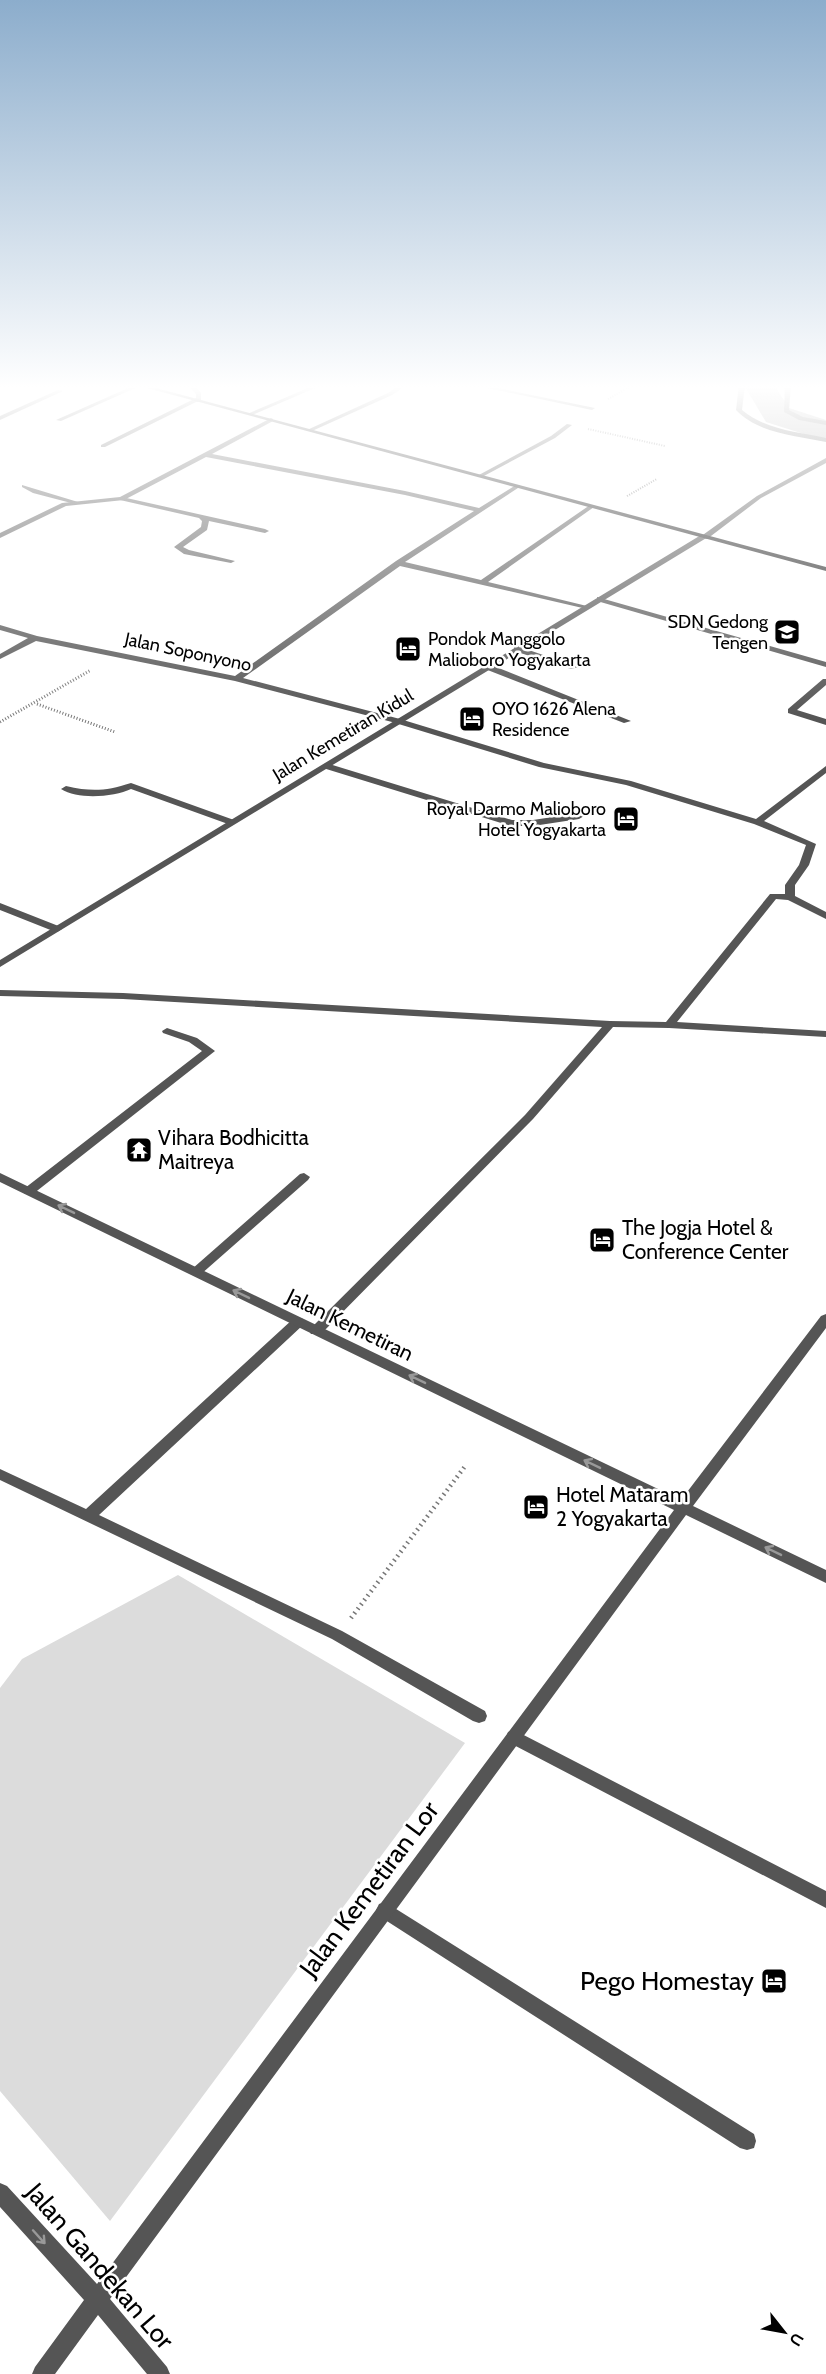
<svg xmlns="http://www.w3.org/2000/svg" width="826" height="2374" font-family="Cabin,sans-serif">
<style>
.green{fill:#dcdcdc}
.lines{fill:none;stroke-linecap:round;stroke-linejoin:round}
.river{fill:#a3a3a3;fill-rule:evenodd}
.path-far2{stroke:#777;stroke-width:2;stroke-dasharray:1 1.5;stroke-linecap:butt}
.path-far1{stroke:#777;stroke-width:3;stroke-dasharray:1 2;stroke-linecap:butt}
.path{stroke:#777;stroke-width:4.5;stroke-dasharray:1.5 4;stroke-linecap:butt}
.service{fill:#555;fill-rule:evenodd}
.minor{fill:#555;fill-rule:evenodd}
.tertiary{fill:#555;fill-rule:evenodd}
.secondary{fill:#222;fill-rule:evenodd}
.oneway{stroke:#999}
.labels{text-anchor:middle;stroke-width:5;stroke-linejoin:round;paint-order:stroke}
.far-poi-label{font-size:18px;fill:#000;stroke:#fff;text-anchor:end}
.far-street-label{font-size:18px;fill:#000;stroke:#fff}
.poi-label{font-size:21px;fill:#000;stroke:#fff;text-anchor:start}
.street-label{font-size:21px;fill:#000;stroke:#fff}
.near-street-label{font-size:26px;fill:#000;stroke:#fff}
.near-poi-label{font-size:26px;fill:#000;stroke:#fff;text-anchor:end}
</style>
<rect width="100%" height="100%" fill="#fff"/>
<path class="green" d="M178,1575l287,168 -355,478 -110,-130v-403l22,-29z"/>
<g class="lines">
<path class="river" d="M744,385h30l15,23 37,12v21l-60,-19z"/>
<path class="path-far2" d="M608,399l25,-14
M588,429l77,17
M627,496l30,-17"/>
<path class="path-far1" d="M37,704l78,28
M0,722l91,-52"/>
<path class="path" d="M351,1618l115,-153"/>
<path class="service" d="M739,385h6l-3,25c24,20 55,22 84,28v4c-31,-7 -67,-8 -90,-32z
M785,385h6l-2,25 14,7 23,4v4l-27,-5 -15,-8z
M567,424l5,1 -17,13 -73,39 -5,-1 74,-40z
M22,485l56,17 -3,2 -42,-11 -11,-6z
M122,497l143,32 4,2 -4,2 -56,-12 -2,9 -24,17 6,3 46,11 -4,2 -47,-9 -10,-7 27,-20 1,-6 -3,-3 -79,-18v-2z
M514,647h6l58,20 -7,2 -57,-18z
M485,665h6l140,56 -7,2 -139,-54z
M326,763l186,57h21l46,-7 5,3 -5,3 -46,7h-22l-188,-58 -1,-2z
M304,1173l6,4 -2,3 -108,95h-8l-2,-3 2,-3 108,-95z
M385,1902l369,232 2,7 -2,7 -7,2 -7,-2 -361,-232 -3,-6 3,-6z"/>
<path class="minor" d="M135,385h7l-81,36 -5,-1z
M188,385h6l7,8v9h-5l-91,45h-4v-2l95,-47v-4z
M315,385h7l-70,30 -5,-1z
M400,385h7l-15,10 -80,36 -5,-1 81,-37z
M473,385h10l112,23 -3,2z
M58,390l5,1 -63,29v-4z
M271,418l2,1v2l-61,33 193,37 74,17 37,-23 5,1 -116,76 76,18 109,-75h4v2l-106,75 103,25 -4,2 -187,-43 -157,112 157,41 144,44 87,18 125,38 70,-53v7l-62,48 52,23 -7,21 -14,20v11l31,16v7l-38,-19 -12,-1 -99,123 149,9v6l-157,-9 -56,-1 -80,92 -212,215h-10l-2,-3 2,-3 214,-213 77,-88 -479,-28 -123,-3v-6l123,3 487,28 56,1 104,-128h15v-9l14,-20 7,-20 -52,-21 -128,-39 -87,-18 -147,-45 -157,-41 -199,-40 -36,18v-5l28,-16 -28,-8v-5l37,11 198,40 161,-115 78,-50 -69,-16 -199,-38 -82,43 -58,6 -66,32v-5l62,-30 58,-6z
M826,458v5l-65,35 -54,41 -7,-2 57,-41z
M597,597l229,65v5l-229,-66z
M823,679h3v6l-29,25 29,9v6l-38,-12v-4z
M131,783l103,37 2,2 -5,3 -3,-1 -97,-35c-17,8 -53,11 -70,0l5,-3c26,6 40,5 65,-3z
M0,903l61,24 1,2 -5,3 -4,-1 -53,-21z
M167,1028l30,10 18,13 -182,143h-8l-2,-3 2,-3 177,-137 -13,-9 -26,-9 -1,-2z
M298,1317l5,2 1,3 -1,3 -204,190 243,116 143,80 2,5 -2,5 -6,2 -6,-2 -141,-82 -332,-159v-11l86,40 207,-190z
M514,1730l312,161v17l-318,-166 -2,-5 2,-5z"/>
<path class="tertiary" d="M701,535l7,2 -708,430v-7z
M0,1173l681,327 140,-184 5,-2v14l-133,178 133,64v13l-140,-68 -576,784 57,68 3,7h-23l-49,-59 -43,59h-23l3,-7 49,-67 -84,-93v-24l7,3 90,98 577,-774 -674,-328z"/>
<path class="secondary" d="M136,385h9l681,182v4z"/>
</g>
<defs><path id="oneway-shaft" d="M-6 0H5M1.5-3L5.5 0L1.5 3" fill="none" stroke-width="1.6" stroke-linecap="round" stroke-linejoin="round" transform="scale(1.5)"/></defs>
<g class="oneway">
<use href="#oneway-shaft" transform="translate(66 1209) rotate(-154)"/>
<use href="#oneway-shaft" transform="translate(241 1294) rotate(-154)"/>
<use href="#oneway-shaft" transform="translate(417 1379) rotate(-154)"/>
<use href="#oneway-shaft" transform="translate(592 1464) rotate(-154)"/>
<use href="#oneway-shaft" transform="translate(773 1551) rotate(-154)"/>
<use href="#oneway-shaft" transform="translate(39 2237) rotate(48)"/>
</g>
<linearGradient id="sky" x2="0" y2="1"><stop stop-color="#8cadcc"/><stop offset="0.54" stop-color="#fff"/><stop offset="1" stop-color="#fff" stop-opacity="0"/></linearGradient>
<rect width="826" height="717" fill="url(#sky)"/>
<defs>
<symbol id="school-square" viewBox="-11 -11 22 22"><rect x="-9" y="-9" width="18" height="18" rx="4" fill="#000" stroke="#fff"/><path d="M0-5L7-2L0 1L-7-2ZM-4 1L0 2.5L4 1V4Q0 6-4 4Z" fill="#fff"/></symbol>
<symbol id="hotel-square" viewBox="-11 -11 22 22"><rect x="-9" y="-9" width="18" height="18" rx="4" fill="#000" stroke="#fff"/><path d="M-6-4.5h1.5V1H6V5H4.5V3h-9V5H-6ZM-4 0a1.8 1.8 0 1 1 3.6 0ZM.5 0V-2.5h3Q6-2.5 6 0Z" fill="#fff"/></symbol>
<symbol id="temple-square" viewBox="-11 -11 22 22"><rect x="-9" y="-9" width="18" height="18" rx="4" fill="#000" stroke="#fff"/><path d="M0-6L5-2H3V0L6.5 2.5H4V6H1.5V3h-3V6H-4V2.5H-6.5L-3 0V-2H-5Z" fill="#fff"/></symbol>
</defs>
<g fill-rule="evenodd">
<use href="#school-square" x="772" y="617" width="30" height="30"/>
<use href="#hotel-square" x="393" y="634" width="30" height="30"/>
<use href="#hotel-square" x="457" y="704" width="30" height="30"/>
<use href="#hotel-square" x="611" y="804" width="30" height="30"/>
<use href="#temple-square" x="124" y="1135" width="30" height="30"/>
<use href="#hotel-square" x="587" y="1225" width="30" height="30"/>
<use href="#hotel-square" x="521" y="1492" width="30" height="30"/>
<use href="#hotel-square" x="759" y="1966" width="30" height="30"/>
</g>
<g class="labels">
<g class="far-poi-label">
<text x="768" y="628">SDN Gedong<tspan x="768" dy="21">Tengen</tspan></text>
<text x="428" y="645" text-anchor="start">Pondok Manggolo<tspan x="428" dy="21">Malioboro Yogyakarta</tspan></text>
<text x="492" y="715" text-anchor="start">OYO 1626 Alena<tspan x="492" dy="21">Residence</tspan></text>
<text x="606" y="815">Royal Darmo Malioboro<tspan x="606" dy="21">Hotel Yogyakarta</tspan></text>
</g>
<g class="far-street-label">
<text transform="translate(188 652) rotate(12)" y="6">Jalan Soponyono</text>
<text transform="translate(343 735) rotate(-31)" y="6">Jalan Kemetiran Kidul</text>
</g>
<g class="poi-label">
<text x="158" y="1145">Vihara Bodhicitta<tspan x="158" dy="24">Maitreya</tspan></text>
<text x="622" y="1235">The Jogja Hotel &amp;<tspan x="622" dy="24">Conference Center</tspan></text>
<text x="556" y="1502">Hotel Mataram<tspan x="556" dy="24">2 Yogyakarta</tspan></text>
</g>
<g class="street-label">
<text transform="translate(350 1325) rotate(26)" y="7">Jalan Kemetiran</text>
</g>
<g class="near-street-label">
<text transform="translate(369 1889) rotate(-53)" y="9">Jalan Kemetiran Lor</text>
<text transform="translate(100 2266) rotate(49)" y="9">Jalan Gandekan Lor</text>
</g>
<g class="near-poi-label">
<text x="754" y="1990">Pego Homestay</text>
</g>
</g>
<g transform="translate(784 2332) rotate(121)" stroke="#ffffff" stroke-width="4.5" paint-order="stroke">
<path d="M0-4.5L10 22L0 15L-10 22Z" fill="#000000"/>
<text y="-9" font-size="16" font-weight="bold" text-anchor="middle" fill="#000000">U</text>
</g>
</svg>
